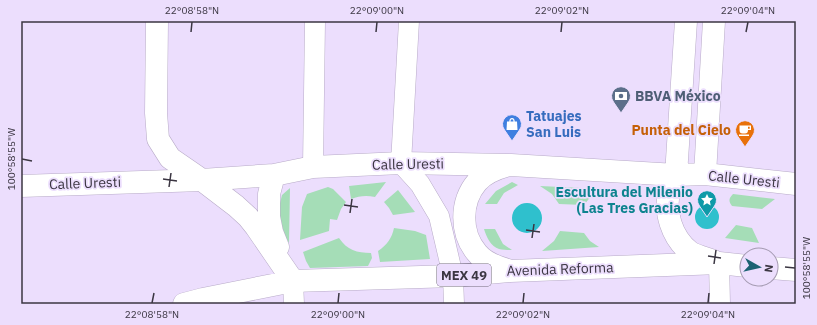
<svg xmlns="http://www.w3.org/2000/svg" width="817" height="325" font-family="'IBM Plex Sans',sans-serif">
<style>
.green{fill:#a5ddb7}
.water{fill:#2fc0cd}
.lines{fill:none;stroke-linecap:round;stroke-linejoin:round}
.minor-casing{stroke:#b8abc8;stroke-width:21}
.tertiary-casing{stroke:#b8abc8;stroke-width:23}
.primary-casing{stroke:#b8abc8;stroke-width:23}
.minor{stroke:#fff;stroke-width:20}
.tertiary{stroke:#fff;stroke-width:22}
.primary{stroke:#fff;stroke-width:22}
.ticks{fill:none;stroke:#3b3642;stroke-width:1.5}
.labels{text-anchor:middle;stroke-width:3.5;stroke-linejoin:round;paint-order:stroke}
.shield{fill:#ecdefd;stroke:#70687a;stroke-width:1}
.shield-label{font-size:13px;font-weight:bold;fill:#3b3642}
.service-label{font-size:14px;font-weight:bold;fill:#4e5e75;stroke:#ecdefd;text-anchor:start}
.shop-label{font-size:14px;font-weight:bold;fill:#366cbe;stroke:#ecdefd;text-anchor:start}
.food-label{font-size:14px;font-weight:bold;fill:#c56008;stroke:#ecdefd;text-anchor:end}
.street-label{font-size:14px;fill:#3b3642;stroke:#ecdefd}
.culture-label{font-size:14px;font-weight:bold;fill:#0d838f;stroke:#ecdefd;text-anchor:end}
.neatline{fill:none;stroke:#3b3642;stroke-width:1.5}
.ticks-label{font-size:10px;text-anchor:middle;fill:#3b3642}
</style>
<rect width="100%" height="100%" fill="#ecdefd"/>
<path class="green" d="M386,182l-11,15c-9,-2 -16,-1 -24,2l-2,-13z
M512,182l6,3 -14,8 -7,11h-12l11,-13z
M540,186l64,3 -12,6 -8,10 -25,-1 -7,-10z
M328,187l5,2 13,13 -5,7 -4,11 -7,-1 -1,12 -29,9 2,-33 5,-13z
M290,188l-1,55 -9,-15v-25l2,-8z
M398,190l17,22 -22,3 -4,-7 -5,-6z
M733,194l42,5 -13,10 -30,-3c-4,-5 -3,-8 1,-12z
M736,225l16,3 7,15 -34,-5z
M394,228l21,3 11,4 4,24 -50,3 -2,-11c9,-6 14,-13 16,-23z
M484,229h11l8,15 9,6c-4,0 -9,0 -13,-1 -8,-2 -13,-13 -15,-20z
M560,231l24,2 6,8 9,6 -57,4 12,-10z
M339,238c8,12 18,15 32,15l1,5 -4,8 -58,2 -4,-7 -3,-9z"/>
<path class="water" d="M512 218a15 15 0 1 1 30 0a15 15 0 1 1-30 0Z
M695 217a12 12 0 1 1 24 0a12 12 0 1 1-24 0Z"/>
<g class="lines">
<defs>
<path id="minor" d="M409,21l-8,142 19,21 19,32 14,60 1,28
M313,167l2,-146
M719,263l1,41
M293,281l1,23"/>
<path id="tertiary" d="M21,186l181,-6"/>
<path id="primary" d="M157,21l-1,92 2,26 12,19 32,22 34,26 12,11 8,10 37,54
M686,21l-10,154c-2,5 -4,9 -6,14 -7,22 2,49 20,63 6,4 16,6 24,9
M506,166c-11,3 -21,7 -29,16 -17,20 -17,51 0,71 8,10 20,14 31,17
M705,174l9,-153
M274,175l-5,19v23l3,15 6,15
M202,180l72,-5 39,-8 88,-4 110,2 165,10 29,-1 91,10
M771,268l25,2
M184,304l19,-5 90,-18 160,-5 57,-5 209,-8 28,3"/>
</defs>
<use href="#minor" class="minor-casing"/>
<use href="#tertiary" class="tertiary-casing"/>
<use href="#primary" class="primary-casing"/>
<use href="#minor" class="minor"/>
<use href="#tertiary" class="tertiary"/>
<use href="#primary" class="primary"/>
</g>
<path class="ticks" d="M191,32l1,-10M376,32l1,-10M561,32l1,-10M746,32l2,-10M22,159l10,2M163,179l14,2M169,187l2,-14M344,205l14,2M350,213l2,-14M526,230l14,2M532,238l2,-14M708,256l13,2M714,264l2,-14M785,267l10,1M152,303l2,-10M338,303l1,-10M523,303l1,-10M708,303l1,-10"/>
<defs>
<symbol id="bank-pin" viewBox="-11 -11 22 30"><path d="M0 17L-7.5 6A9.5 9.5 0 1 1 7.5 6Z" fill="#5c6f8a" stroke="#ecdefd"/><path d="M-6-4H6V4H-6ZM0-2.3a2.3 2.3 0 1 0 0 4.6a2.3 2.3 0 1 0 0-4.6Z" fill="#fff"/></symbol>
<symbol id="shop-pin" viewBox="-11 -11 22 30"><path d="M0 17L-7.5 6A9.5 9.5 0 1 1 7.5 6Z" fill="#3f7fe0" stroke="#ecdefd"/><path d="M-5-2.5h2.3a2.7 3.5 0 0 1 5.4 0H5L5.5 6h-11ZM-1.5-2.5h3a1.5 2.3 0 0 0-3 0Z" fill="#fff"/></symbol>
<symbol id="cafe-pin" viewBox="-11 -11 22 30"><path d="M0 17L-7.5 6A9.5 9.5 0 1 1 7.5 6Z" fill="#e8710a" stroke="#ecdefd"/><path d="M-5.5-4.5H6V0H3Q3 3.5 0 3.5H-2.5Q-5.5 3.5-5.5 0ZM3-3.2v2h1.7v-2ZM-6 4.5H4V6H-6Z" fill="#fff"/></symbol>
<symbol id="sight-pin" viewBox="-11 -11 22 30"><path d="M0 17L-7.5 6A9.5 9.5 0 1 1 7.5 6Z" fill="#0f9aa8" stroke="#ecdefd"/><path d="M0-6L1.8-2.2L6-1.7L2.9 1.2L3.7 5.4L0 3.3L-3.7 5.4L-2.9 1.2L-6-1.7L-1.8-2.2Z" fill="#fff"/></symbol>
</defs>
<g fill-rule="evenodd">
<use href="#bank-pin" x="610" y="85" width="22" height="30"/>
<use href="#shop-pin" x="501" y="113" width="22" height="30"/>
<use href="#cafe-pin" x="734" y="119" width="22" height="30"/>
<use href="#sight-pin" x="696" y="189" width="22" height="30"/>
</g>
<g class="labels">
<rect class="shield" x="437" y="264" width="54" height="22" rx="3"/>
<g class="shield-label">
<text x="464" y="280">MEX 49</text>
</g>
<g class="service-label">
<text x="635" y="101">BBVA México</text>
</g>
<g class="shop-label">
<text x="526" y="121">Tatuajes<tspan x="526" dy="16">San Luis</tspan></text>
</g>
<g class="food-label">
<text x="731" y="135">Punta del Cielo</text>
</g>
<g class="street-label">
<text transform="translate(408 164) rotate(-1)" y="5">Calle Uresti</text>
<text transform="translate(744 179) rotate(6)" y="5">Calle Uresti</text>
<text transform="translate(85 183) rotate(-2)" y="5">Calle Uresti</text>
<text transform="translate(560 269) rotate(-2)" y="5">Avenida Reforma</text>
</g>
<g class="culture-label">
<text x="693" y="197">Escultura del Milenio<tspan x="693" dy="16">(Las Tres Gracias)</tspan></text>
</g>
</g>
<rect width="817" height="325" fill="none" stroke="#ecdefd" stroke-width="44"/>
<g transform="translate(759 267) rotate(98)"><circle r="19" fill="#ecdefd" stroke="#a59bb2"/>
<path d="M0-3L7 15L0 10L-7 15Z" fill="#1c6273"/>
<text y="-6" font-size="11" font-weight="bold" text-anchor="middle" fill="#3b3642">N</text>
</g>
<rect x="22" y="22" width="773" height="281" class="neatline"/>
<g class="ticks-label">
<text x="192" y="14">22°08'58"N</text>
<text x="377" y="14">22°09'00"N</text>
<text x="562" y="14">22°09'02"N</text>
<text x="748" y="14">22°09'04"N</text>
<text transform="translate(11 159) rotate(-90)" y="4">100°58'55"W</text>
<text transform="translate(806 268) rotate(-90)" y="4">100°58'55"W</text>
<text x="152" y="318">22°08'58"N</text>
<text x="338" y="318">22°09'00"N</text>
<text x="523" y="318">22°09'02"N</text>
<text x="708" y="318">22°09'04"N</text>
</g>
</svg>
